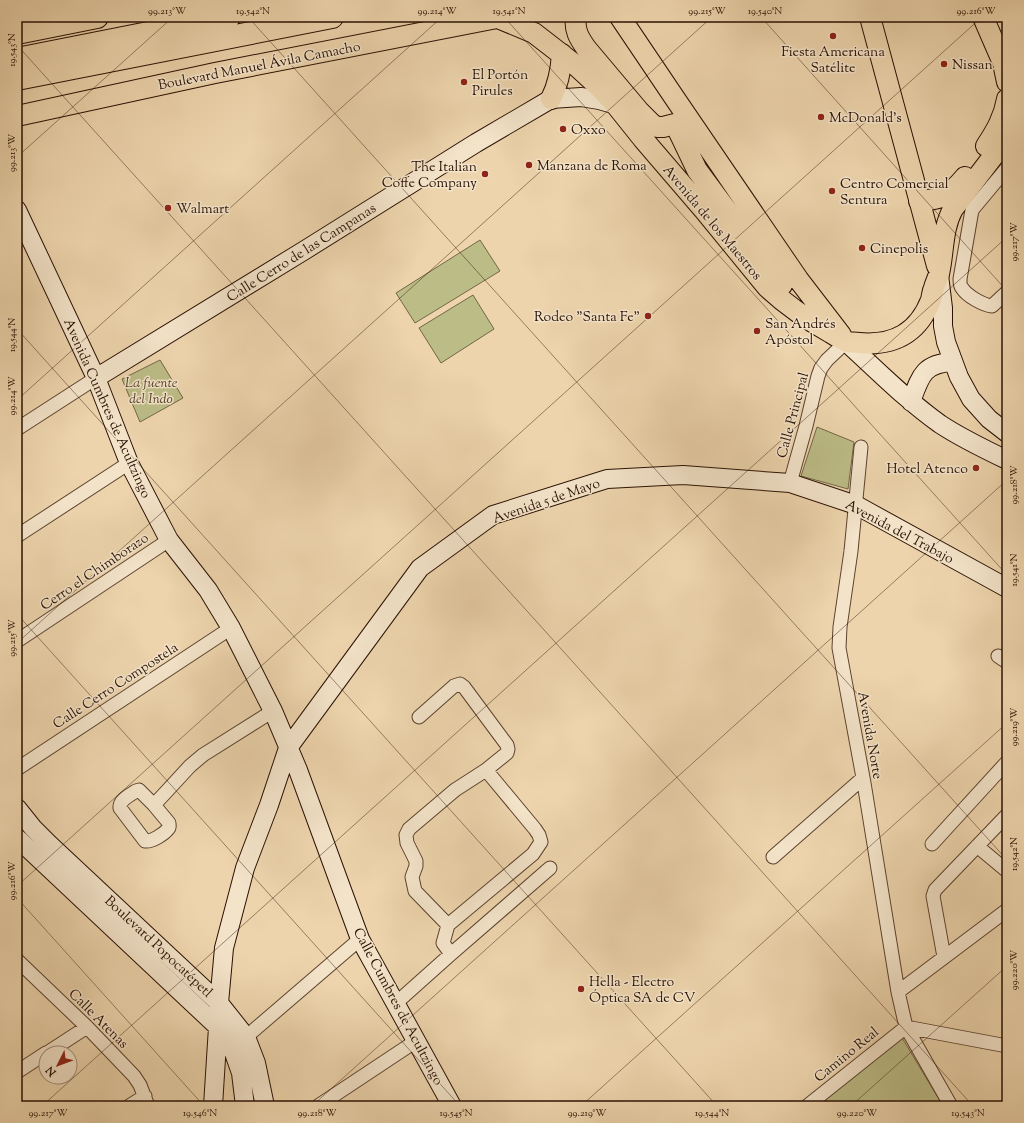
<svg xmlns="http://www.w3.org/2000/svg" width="1024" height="1123" font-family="'Sorts Mill Goudy',serif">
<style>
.green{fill:#bcbc87;stroke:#736646}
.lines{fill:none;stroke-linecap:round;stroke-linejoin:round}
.street-casing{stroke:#5b422e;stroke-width:15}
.secondary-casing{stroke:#2a1104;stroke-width:20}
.primary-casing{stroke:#2a1104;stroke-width:22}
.highway-casing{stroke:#2a1104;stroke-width:24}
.street{stroke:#f3e3c9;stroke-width:13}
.secondary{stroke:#f3e3c9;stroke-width:18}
.primary{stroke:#edd4ac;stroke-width:20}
.highway{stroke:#edd4ac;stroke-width:22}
.ticks{fill:none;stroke:#2a1104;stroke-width:1;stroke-opacity:0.45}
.poi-dot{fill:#8f2418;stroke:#f3e3c9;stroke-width:1.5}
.labels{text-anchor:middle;stroke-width:3;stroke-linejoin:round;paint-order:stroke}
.poi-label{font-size:14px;fill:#2a1104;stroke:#f3e3c9;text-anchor:start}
.street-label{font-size:14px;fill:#2a1104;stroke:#f3e3c9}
.park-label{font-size:14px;font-style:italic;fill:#56442b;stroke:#f3e3c9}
.neatline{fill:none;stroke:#2a1104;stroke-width:1.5}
.ticks-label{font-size:10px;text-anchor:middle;fill:#2a1104}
</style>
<rect width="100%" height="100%" fill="#edd4ac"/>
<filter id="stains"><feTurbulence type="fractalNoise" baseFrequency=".005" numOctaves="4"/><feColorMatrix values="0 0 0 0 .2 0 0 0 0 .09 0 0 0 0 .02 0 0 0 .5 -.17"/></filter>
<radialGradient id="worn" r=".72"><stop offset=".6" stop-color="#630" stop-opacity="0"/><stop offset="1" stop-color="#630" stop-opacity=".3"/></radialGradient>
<path class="green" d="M480,240l20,31 -85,52 -19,-30z
M473,295l21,34 -53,34 -22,-35z
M160,360l23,38 -43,24 -18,-43z
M817,427l37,15 -6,47 -47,-13z
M901,1036l42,70h-130z"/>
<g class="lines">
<defs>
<path id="street" d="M1007,168l-35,42 -12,69c0,3 0,7 2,9 5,8 21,17 30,18l15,-14
M17,429l79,-51
M861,447l-10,104 -11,76 -1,21 25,135 34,209 8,35 45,79
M790,483l16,-57 12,-50 3,-8 6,-8 19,-18
M17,536l112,-73
M17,641l152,-101
M998,656l9,6
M419,717l35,-31 6,-2 4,3 43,58 1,4 -1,4 -21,17 -31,20 -46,39 -3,6 1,8 9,18v5l-4,11 3,14 33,34 -5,18 8,11
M17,769l214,-141
M139,790l15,15 15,18c0,3 1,4 -1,6 -4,5 -16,13 -23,12l-25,-33c-1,-8 10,-13 16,-17z
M154,805l36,-39 13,-11 70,-44
M932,844l75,-82
M977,846l30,25
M773,857l90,-79
M448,925l85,-71 8,-12 -2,-7 -4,-6 -49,-59
M944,957l-11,-61 2,-6 72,-75
M17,960l70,67 47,49 6,9 8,21
M898,992l109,-82
M395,1004l56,-50 99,-86
M906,1027l101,19
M246,1037l114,-98
M47,1053l40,-26
M17,1072l29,-19
M129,1106l16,-10
M318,1106l98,-65
M807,1106l99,-79"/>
<path id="secondary" d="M17,210l79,168 33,85 40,77 39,50 23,38 42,83 25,59 62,169 92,167
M939,275l4,33v18l3,16 13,35 12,22 18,20 18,14
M846,342c31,28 60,58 94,82 21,14 44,25 67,36
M96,378l209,-128 171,-107 75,-44 30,-2 18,3 21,6
M911,402c9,-25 12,-39 42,-40
M17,808l16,20 16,16 170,159 27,34 10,26 9,43
M17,838l201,189 15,23 8,23 4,33
M213,1106l5,-79 1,-24 5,-55 21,-80 24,-63 19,-57 132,-180 73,-53 114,-36 76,-4 107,8 66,22 151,83"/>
<path id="primary" d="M576,17c-2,13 3,21 10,31l53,63 13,13 5,3h6l12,-3
M620,17l58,86 120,176 43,56
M870,17l67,249
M983,17l20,46 4,19
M498,18l36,15 40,31 24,22 17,18 28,35 61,71 63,77c19,18 41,33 64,46 5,3 11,7 16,9 4,1 8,0 12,1 35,3 59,-10 72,-43 1,-4 1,-8 3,-12 1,-5 4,-10 5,-14 5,-22 3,-45 14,-65l48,-63 6,-11
M17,20l14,-3
M551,99c7,-14 10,-29 11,-45
M17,116l198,-43 287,-56
M675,124l22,46 85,115
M986,146c10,-15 18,-29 21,-47
M919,201c24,-2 30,-5 46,-24"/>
<path id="highway" d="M17,33l80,-16
M17,59l212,-42
M17,79l315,-62"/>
</defs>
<use href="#street" class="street-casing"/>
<use href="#secondary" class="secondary-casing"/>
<use href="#primary" class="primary-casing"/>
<use href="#highway" class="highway-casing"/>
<use href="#street" class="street"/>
<use href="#secondary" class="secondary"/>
<use href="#primary" class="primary"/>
<use href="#highway" class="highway"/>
</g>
<path class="ticks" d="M248,17l759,843M504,17l503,558M761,17l246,274M17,45l956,1061M17,157l156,-140M17,329l700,777M17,400l425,-383M17,614l443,492M17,643l695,-626M17,886l965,-869M17,898l187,208M42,1106l965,-869M312,1106l695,-626M581,1106l426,-383M851,1106l156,-140"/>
<g class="poi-dot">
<circle cx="833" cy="36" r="4"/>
<circle cx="944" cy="64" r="4"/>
<circle cx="464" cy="82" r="4"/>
<circle cx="821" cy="117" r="4"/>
<circle cx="563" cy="129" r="4"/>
<circle cx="529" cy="165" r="4"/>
<circle cx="485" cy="174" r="4"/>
<circle cx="832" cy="191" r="4"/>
<circle cx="168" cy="208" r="4"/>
<circle cx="862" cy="248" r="4"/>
<circle cx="648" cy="316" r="4"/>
<circle cx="757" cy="331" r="4"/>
<circle cx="976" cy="468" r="4"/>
<circle cx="581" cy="989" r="4"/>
</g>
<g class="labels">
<g class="poi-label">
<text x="833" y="56" text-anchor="middle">Fiesta Americana<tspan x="833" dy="16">Satélite</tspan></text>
<text x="952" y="69">Nissan</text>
<text x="472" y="79">El Portón<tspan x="472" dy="16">Pirules</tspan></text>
<text x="829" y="122">McDonald's</text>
<text x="571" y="134">Oxxo</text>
<text x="537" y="170">Manzana de Roma</text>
<text x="477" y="171" text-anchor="end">The Italian<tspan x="477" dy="16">Coffe Company</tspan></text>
<text x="840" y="188">Centro Comercial<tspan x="840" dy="16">Sentura</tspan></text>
<text x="176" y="213">Walmart</text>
<text x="870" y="253">Cinepolis</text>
<text x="640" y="321" text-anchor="end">Rodeo "Santa Fe"</text>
<text x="765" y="328">San Andrés<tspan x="765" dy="16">Apóstol</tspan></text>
<text x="968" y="473" text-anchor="end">Hotel Atenco</text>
<text x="589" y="986">Hella - Electro<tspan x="589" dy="16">Óptica SA de CV</tspan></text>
</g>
<g class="street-label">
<text transform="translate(259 65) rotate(-11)" y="5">Boulevard Manuel Ávila Camacho</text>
<text transform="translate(713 222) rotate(50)" y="5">Avenida de los Maestros</text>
<text transform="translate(301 252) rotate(-32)" y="5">Calle Cerro de las Campanas</text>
<text transform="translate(108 408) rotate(66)" y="5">Avenida Cumbres de Acultzingo</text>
<text transform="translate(792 415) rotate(-75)" y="5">Calle Principal</text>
<text transform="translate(546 500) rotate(-19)" y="5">Avenida 5 de Mayo</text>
<text transform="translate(900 531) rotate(28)" y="5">Avenida del Trabajo</text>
<text transform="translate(94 571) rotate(-34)" y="5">Cerro el Chimborazo</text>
<text transform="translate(115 685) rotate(-33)" y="5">Calle Cerro Compostela</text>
<text transform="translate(871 735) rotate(80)" y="5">Avenida Norte</text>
<text transform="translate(159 946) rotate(43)" y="5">Boulevard Popocatépetl</text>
<text transform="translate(399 1006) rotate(62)" y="5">Calle Cumbres de Acultzingo</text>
<text transform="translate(99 1018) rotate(45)" y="5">Calle Atenas</text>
<text transform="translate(846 1054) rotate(-39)" y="5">Camino Real</text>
</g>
<g class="park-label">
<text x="151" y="387">La fuente<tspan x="151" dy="16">del Indo</tspan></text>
</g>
</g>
<rect width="1024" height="1123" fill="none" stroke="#edd4ac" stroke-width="44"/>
<g transform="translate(58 1065) rotate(228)"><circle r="19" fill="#f3e3c9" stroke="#a38f7a"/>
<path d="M0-3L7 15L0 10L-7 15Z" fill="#8f2418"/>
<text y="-6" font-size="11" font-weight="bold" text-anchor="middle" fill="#2a1104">N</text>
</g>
<rect x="22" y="22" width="980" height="1079" class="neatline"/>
<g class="ticks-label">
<text x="167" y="14">99.213°W</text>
<text x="253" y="14">19.542°N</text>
<text x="437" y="14">99.214°W</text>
<text x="509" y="14">19.541°N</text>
<text x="707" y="14">99.215°W</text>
<text x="765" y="14">19.540°N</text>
<text x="976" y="14">99.216°W</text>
<text transform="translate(11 50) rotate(-90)" y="4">19.543°N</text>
<text transform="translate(11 153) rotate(-90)" y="4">99.213°W</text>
<text transform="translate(1013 242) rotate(-90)" y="4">99.217°W</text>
<text transform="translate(11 335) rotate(-90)" y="4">19.544°N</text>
<text transform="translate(11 396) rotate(-90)" y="4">99.214°W</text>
<text transform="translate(1013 485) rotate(-90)" y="4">99.218°W</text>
<text transform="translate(1013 570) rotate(-90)" y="4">19.541°N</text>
<text transform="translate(11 638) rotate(-90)" y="4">99.215°W</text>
<text transform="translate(1013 727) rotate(-90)" y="4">99.219°W</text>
<text transform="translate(1013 854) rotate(-90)" y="4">19.542°N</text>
<text transform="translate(11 881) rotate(-90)" y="4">99.216°W</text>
<text transform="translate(1013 970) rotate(-90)" y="4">99.220°W</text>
<text x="48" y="1116">99.217°W</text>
<text x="200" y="1116">19.546°N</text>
<text x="317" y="1116">99.218°W</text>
<text x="456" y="1116">19.545°N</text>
<text x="587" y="1116">99.219°W</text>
<text x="712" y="1116">19.544°N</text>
<text x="857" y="1116">99.220°W</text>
<text x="968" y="1116">19.543°N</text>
</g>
<rect width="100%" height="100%" filter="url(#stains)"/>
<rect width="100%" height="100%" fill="url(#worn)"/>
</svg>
